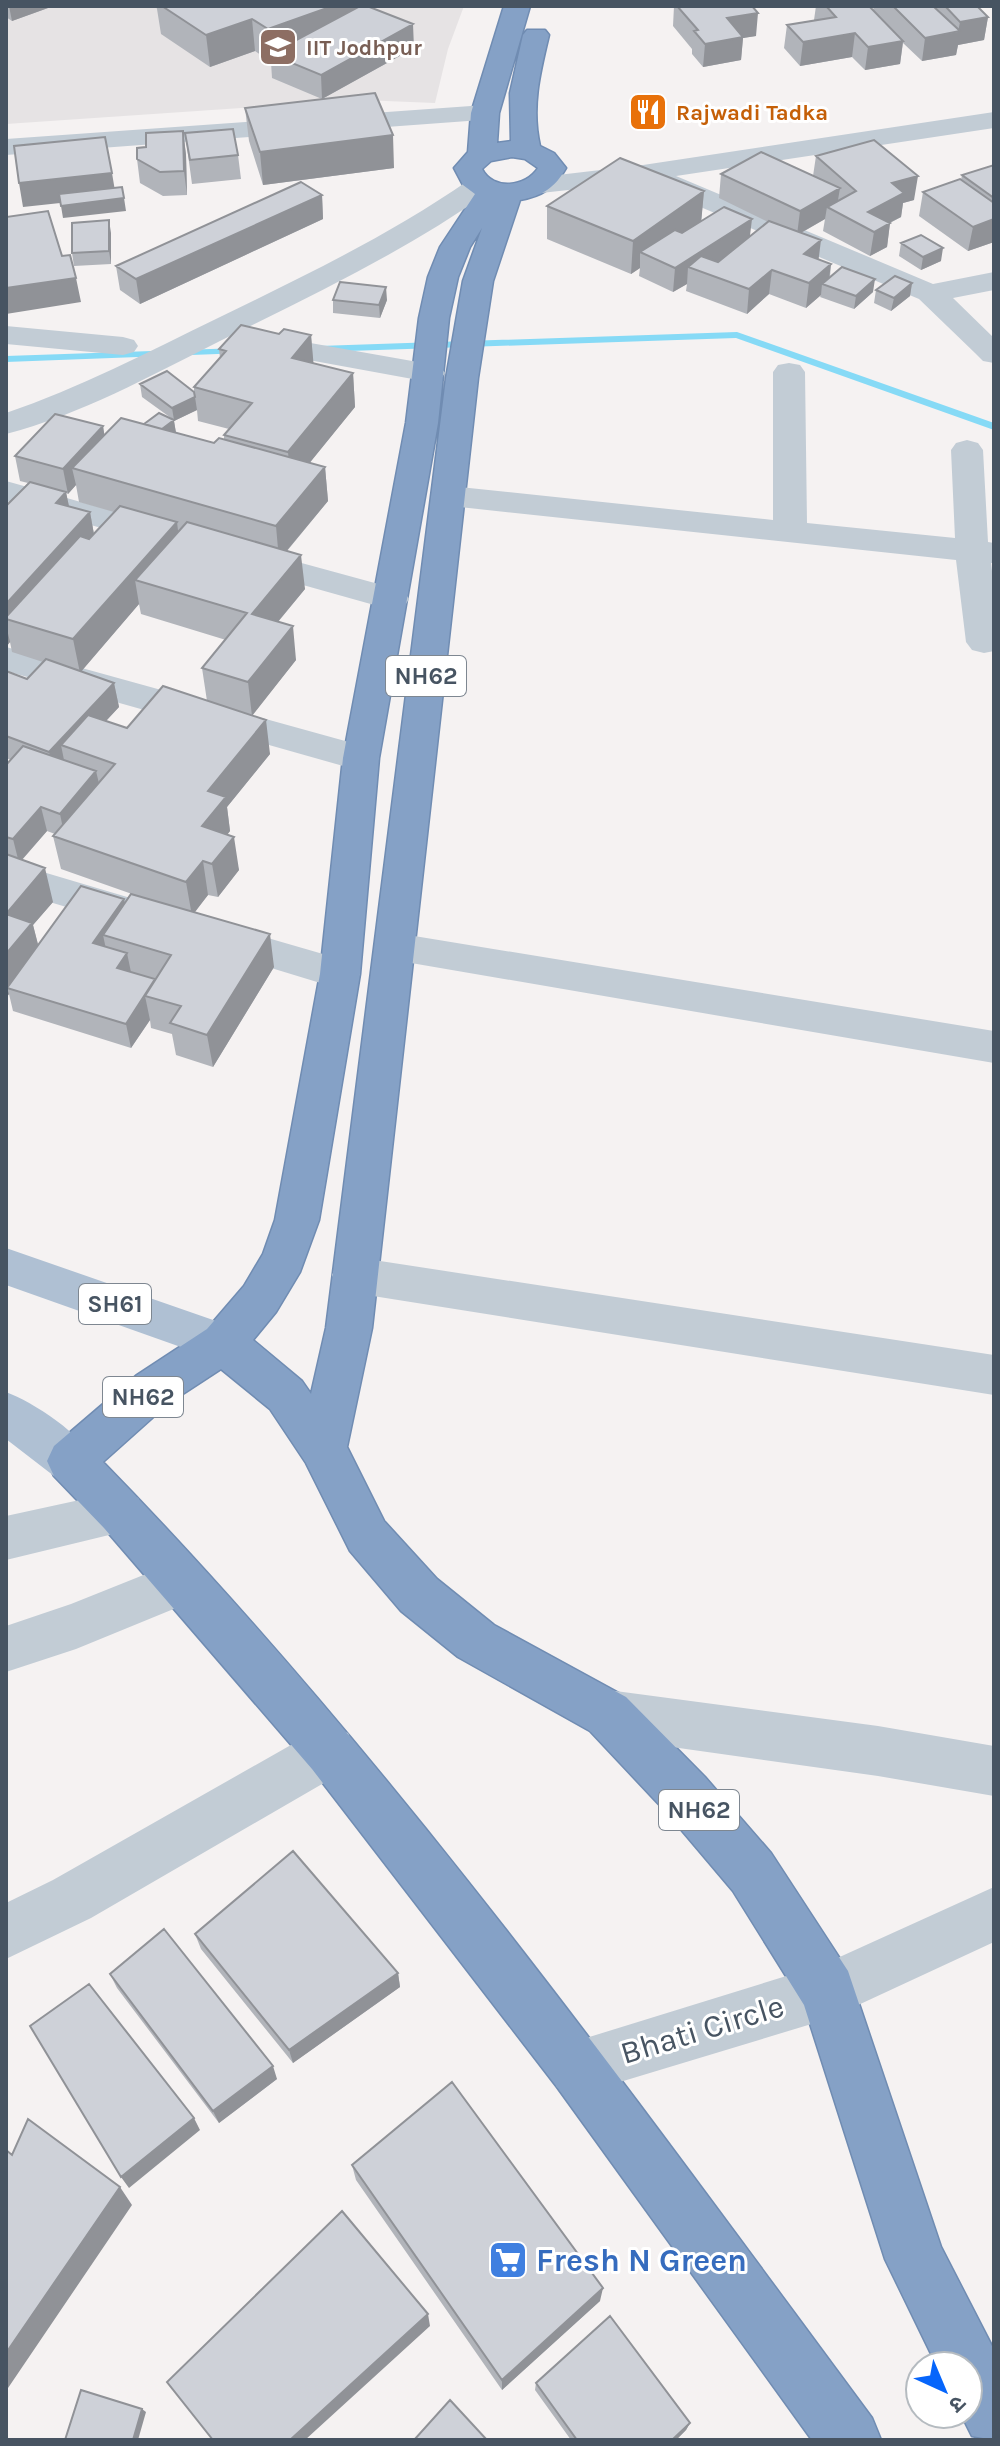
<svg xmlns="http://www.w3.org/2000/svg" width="1000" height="2446" font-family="Karla,'Noto Sans Devanagari',sans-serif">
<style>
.education{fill:#e6e3e4}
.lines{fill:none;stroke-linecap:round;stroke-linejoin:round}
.stream{fill:#86daf6;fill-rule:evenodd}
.highway-casing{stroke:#708cb2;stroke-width:3}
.minor{fill:#c2ccd5;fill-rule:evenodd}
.major{fill:#afc0d3;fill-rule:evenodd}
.highway{fill:#85a1c6;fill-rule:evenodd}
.wall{fill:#b1b4ba;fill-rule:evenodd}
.shaded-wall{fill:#909297}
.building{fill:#ced1d8;stroke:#909297;stroke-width:2}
.labels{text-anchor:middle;stroke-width:6;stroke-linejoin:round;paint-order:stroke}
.far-education-label{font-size:22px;font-weight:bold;fill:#785e54;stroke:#fff;text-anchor:start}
.far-food-label{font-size:22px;font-weight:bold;fill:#c56008;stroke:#fff;text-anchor:start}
.shield{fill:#fff;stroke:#7e8791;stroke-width:2}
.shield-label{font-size:24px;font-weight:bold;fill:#475462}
.near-street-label{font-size:32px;fill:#475462;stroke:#fff}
.near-shop-label{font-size:32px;font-weight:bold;fill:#366cbe;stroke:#fff;text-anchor:start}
</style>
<rect width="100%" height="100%" fill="#f5f2f2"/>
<path class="education" d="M6,6h458l-16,43 -13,54 -74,-3 -355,24z"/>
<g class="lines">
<path class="stream" d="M737,332l257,91v7l-258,-92 -417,14 -6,-3 6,-3z
M240,348l4,1v4l-238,9v-6z"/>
<defs>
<path id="highway" d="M504,6h26l-31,107 -2,30 14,-2 -1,-48 13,-58 4,-5h18l4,5c-9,37 -18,73 -9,111l14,7 12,15c-11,20 -24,28 -46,32l-27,81 -15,97 -106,950 -25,119 37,74 53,58 57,46 132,72 79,80 66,76 77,118 93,276 53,103v90l-22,-4 -11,-22h7v-48h-31l-52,-107 -81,-254 -71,-114 -66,-78 -77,-82 -132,-74 -57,-46 -51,-60 -44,-88 -36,-54 -49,-40 -52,34 -66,59c286,293 526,628 769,956l9,22h-69l-255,-353 -245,-318 -208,-241 -50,-52 -7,-15 7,-15 83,-71 70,-46 37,-43 19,-32 12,-34 45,-246 23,-216 63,-335 13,-105 9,-41 12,-30 35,-53 -12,-9 -9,-17 14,-16 3,-39zM512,157l13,2 13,9c-12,19 -45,23 -56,1l9,-8zM482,228l-19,53 -17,97 -120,950 -15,66 -9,-13 -49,-41 23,-28 24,-40 19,-52 41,-246 19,-216 59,-335 11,-105 9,-41 12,-30z"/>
</defs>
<use href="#highway" class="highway-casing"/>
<path class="minor" d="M485,105l10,2 4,6 -4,6 -489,36v-16z
M994,112v16l-318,48 257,108 61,-12v18l-41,8 41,40v25l-11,-2 -8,-8 -56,-54 -278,-117 -100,11 -10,-2 -4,-6 4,-6 10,-2 102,-12z
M479,178l10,2 4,6 -4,6c-85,60 -178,104 -271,150 -68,34 -138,73 -212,92v-21c73,-25 142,-61 212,-95 86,-42 172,-83 251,-138z
M6,326l117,11 11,3 4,6 -4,6 -11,3 -117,-11z
M254,333l175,31 11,2 5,7 -5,7 -11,2 -186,-34 -4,-6 4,-6z
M789,363l11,2 5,7 2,151 148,15 -4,-88 5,-7 11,-3 11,3 5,7 5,92 6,1v20h-3l3,24v64l-10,2 -12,-3 -6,-8 -10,-82 -506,-54 -12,-3 -4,-7 4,-7 12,-3 323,34v-148l5,-7z
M6,481l171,48 5,7 -5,7 -12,3 -159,-45z
M247,548l157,43 5,8 -5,8 -12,3 -157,-44 -5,-7 5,-7z
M6,647l368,102 5,9 -5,9 -13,4 -355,-100z
M6,861l138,41 6,10 -6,10 -14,4 -124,-37z
M216,923l138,40 6,11 -6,11 -14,4 -138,-42 -6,-10 6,-10z
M396,933l598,98v32l-612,-105 -6,-10 6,-10z
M354,1257l640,98v40l-640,-102 -16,-5 -6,-13 6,-13z
M121,1491l17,7 7,15 -7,15 -132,32v-44z
M181,1560l17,7 8,16 -8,16 -122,50 -70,23v-46l65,-22z
M608,1690l270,36 116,20v50l-116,-20 -270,-38 -18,-7 -8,-17 8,-17z
M330,1726l18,7 8,18 -8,18 -257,149 -85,41v-56l47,-23 259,-147z
M994,1887v55l-166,77 -251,76 -20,-8 -8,-20 8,-20 265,-82z"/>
<path class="major" d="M6,1248l233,81 7,14 -7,14 -16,5 -217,-77z
M6,1392c27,10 77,43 89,69l-7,15 -17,6 -17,-6 -48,-37z"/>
<use href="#highway" class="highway"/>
</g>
<path class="wall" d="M6,6h41l1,2 -36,13 -6,-4z
M156,6h202l56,42 -92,51 -50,-21 -1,-16 -16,-11 -45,16 -49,-33 -4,-25z
M674,6h78l4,30 -13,2 -2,22 -38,7 -11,-13v-5l-19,-23z
M816,6h53l4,4 1,-4h103l11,11 -4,23 -26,5 -2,10 -34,6 -19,-18 -3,21 -35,6 -13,-13 -52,9 -16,-18 3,-23 27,-5z
M245,108l149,60 -131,17 -14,-44z
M183,131l3,24 1,40 -24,1 -23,-13 -3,-24 9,-12z
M185,133l53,22 3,24 -49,5z
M816,156l98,44 -11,3 -2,14 -11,6 -3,24 -17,9 -47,-25 2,-12 -24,14 17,26 13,5 -1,13 43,15 -19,17 -34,-12 1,-2 -15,13 -37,-14 -22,20 -61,-23 1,-7 -14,8 -34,-16 1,-8 -9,6 -84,-35v-33l157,-15 -3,30 49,15 18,-14 -49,-24 2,-24 92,2z
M994,165v77l-26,9 -49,-35 4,-24 38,-12 1,-5z
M322,195l1,24 -183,85 -20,-14 -4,-24z
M111,233v31l-37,2 -2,-13z
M901,243l40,18 -20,9 -22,-14z
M912,283l-2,13 -19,15 -17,-8 2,-13z
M333,300h54l-7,18 -47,-5z
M279,334l32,1 2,28 40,10 2,34 -46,56 16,4 3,34 -41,50 18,38 -27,33 18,38 -44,55 18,39 -43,53 3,24 -3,4 12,35 -21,27 -10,-2 -14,17 80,55 -61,100 -37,-12 -4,-21 -21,-6 -1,-8 -19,28 -118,-37 -4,-17 -3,4v-236l1,2 4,-4 -5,-2v-87l21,8 16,-17 -31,-10 -2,-10 -4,5v-141l22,-23 -8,-2 -5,-25 88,-30 1,9 40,-11 27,-6 -29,-21 -2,-13 54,8v-5l26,-29 -1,-9zM197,410l1,11 31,8 -5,6v4l-10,4 -38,-10 -2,-12zM76,485l3,17 35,10 -20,22 -4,-22 -21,-6 -3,-13 2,1zM139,604l2,10 85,26 -24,28 5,33 -80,27 -21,-7 13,-14 -5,-24 -33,-12zM47,831l8,3 -2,2 8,33 71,25 -7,9 -1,-4 -86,46 -5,-20 20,-23 -31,-42z
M195,1934l203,39 2,14 -107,76 -92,-114z
M110,1974l167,105 -58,44 -102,-135z
M352,2165l248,136 -98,89 -146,-210z
M536,2383l154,40 -4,7 -10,10h-105l-36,-50z"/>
<path class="shaded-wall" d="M9,6h38l1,2 -36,13z
M315,6h43v8l-88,40 1,8 -3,-33z
M601,6h21l-21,2z
M758,13l-2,23 -13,2 -2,22 -38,7 2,-23 22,-26z
M988,17l-4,23 -26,5 -2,10 -34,6 3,-23 33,-6 2,-10z
M252,19l3,32 -45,16 -4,-32z
M413,24l1,24 -92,51 -1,-24z
M855,33l-3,24 -52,9 3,-24z
M903,41l-3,23 -35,6 3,-23z
M183,131l3,24 1,40 -3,-24z
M393,135l1,33 -131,17 -3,-33z
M112,173l4,24 -93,10 -4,-24z
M918,176l-4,24 -11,3 -2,14 -28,14 -5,-19 24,-29z
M840,188l-4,24 -9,-5 -2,12 -28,16 3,-24z
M704,191l-3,33 -61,28v16l-9,6 2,-33z
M322,195l1,24 -183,85 -4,-25z
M124,198l2,13 -63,7 -2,-12z
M752,219l-3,25 -45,29 -16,-6 -1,17 -14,8 2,-24z
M994,219v23l-26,9 5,-24z
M109,220l2,13v31l-2,-13z
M890,223l-3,24 -17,9 4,-24z
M821,240l-3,24 -14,-10z
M943,248l-2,13 -20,9 2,-13z
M831,264l-3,22 -6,-2 -1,11 -15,13 3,-25z
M772,270l-3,24 -22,20 2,-25z
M76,278l5,24 -75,12v-26z
M875,279l-2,13 -19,17 2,-13z
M912,283l-2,13 -19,15 3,-13z
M386,287l1,13 -7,18 -1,-13z
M311,335l3,34 -22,-11z
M353,373l2,34 -64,79 -3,-34z
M195,397l2,13 -23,11 2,12 -24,4 22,-17 -2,-12z
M103,426l4,25 -35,17 4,17 -8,9 -5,-25z
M325,467l3,34 -49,59 -3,-34z
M66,492l7,34 -17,-23z
M90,512l6,34 -90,73v-15z
M177,522l4,34 -46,24 4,24 -59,69 -7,-34z
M301,555l4,34 -49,59 -4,-34z
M6,625l4,17 -4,5z
M293,626l3,34 -44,56 -4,-34z
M114,683l5,24 -41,44 -17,-6 4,20 -10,11 -6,-24z
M266,720l4,34 -43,53 3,24 -22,28 -6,-33 6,-35z
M96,771l6,25 -37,42 -5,-24z
M41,807l6,24 -28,32 -6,-24z
M234,837l5,33 -21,27 -6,-33z
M203,861l5,34 -16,21 -6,-34z
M45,868l8,34 -20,23 8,31 -34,32 2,6 -3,4v-84z
M124,899l5,24 -26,12 4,19 -14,-11z
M270,934l4,33 -61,100 -6,-32z
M127,953l5,24 -15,-9z
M145,996l5,24 -19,28 -5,-24z
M398,1973l2,14 -107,76 -4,-13z
M273,2066l4,13 -58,44 -6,-12z
M194,2118l6,12 -71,58 -8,-11z
M120,2187l12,18 -126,186v-38z
M603,2288l-3,13 -98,89v-10z
M428,2314l2,12 -125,114h-15z
M142,2409l4,3 -8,28h-5z
M690,2423l-4,7 -10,10h-4z"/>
<path class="building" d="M162,6h166l2,1 -62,22 -16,-10 -46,16z
M360,6h7l46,18 -92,51 -51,-21z
M677,6h75l6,7 -31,5 16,19 -38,7 -11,-13 4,-1z
M826,6h43l34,35 -35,6 -13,-14 -52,9 -16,-17 49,-8z
M893,6h40l27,25 -35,7z
M945,6h32l11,11 -28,5z
M375,93l18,42 -133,17 -15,-44z
M233,129l5,26 -48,5 -5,-27z
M183,131l1,40 -24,1 -23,-13v-11l9,-1v-14z
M105,137l7,36 -93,10 -5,-37z
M874,140l44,36 -26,7 12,10 -36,19 22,11 -16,9 -47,-25 29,-16 -40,-35z
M761,152l79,36 -40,23 -79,-37z
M620,158l84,33 -71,50 -86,-35z
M994,165v33l-32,-23z
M960,179l34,24v16l-21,8 -50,-35z
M301,182l21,13 -186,84 -20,-13z
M122,187l2,11 -63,8 -2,-12z
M724,207l28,12 -77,49 -35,-16 35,-22 7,3z
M48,211l14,45 8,-1 6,23 -70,10v-71z
M109,220v31l-37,2v-30z
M769,221l52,19 -17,14 27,10 -22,19 -37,-13 -23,19 -61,-22 13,-11 17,6z
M921,235l22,13 -20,9 -22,-14z
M842,267l33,12 -19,17 -34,-12z
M895,276l17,7 -18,15 -18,-8z
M340,282l46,5 -7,18 -46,-5z
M241,325l38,9 5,-5 27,6 -19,23 61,15 -65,79 -64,-17 28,-32 -58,-16 32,-36 -7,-2z
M167,371l27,21 1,5 -23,11 -32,-24z
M159,413l15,7 -12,9 -18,-5z
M55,414l48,12 -40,43 -48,-13z
M121,418l93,25 5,-5 106,29 -49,59 -204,-58z
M30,482l36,10 -10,11 34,9 -84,92v-98z
M120,506l57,16 -104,117 -67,-20v-2l74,-81 9,3z
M187,522l114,33 -49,59 41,12 -45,56 -46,-14 45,-55 -112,-33z
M46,659l68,24 -65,69 -43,-16v-65l21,8z
M163,686l103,34 -58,71 18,6 -24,29 32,11 -22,27 -9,-3 -17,21 -133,-46 62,-72 -54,-19 27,-30 39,13z
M23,746l73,25 -36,43 -19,-7 -28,32 -7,-2v-72z
M6,854l39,14 -39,46 26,9 -26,31z
M81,886l43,13 -31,44 34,10 -10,15 38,11 -29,45 -119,-36z
M131,894l139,40 -63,101 -37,-12 11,-17 -36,-10 26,-41 -68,-20z
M293,1851l105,122 -109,77 -94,-116z
M164,1929l109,137 -60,45 -103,-137z
M89,1984l105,134 -73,59 -91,-151z
M452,2082l151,206 -101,92 -150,-215z
M28,2119l92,68 -114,166v-203l6,5z
M342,2211l86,103 -138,126h-77l-46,-58z
M610,2316l80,107 -18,17h-95l-41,-57z
M81,2390l61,19 -9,31h-68z
M450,2400l37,40h-73z"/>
<defs>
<symbol id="university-square" viewBox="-11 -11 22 22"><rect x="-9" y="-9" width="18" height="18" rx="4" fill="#8d6e63" stroke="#fff"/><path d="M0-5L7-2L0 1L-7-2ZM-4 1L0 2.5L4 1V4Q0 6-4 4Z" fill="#fff"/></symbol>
<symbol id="restaurant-square" viewBox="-11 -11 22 22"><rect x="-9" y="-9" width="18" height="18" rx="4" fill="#e8710a" stroke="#fff"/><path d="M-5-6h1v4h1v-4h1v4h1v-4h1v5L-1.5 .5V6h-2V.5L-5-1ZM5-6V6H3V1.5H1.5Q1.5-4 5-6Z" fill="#fff"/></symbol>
<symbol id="supermarket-square" viewBox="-11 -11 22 22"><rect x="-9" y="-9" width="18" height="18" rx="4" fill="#3f7fe0" stroke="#fff"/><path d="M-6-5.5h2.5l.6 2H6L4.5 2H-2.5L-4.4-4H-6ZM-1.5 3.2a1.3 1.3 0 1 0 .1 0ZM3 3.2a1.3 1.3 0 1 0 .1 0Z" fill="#fff"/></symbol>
</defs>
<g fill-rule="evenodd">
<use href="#university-square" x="256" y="25" width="44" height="44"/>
<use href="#restaurant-square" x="626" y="90" width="44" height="44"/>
<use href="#supermarket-square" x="486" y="2238" width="44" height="44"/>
</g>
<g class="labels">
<g class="far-education-label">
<text x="306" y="55">IIT Jodhpur</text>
</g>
<g class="far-food-label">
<text x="676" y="120">Rajwadi Tadka</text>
</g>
<g class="shield">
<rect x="386" y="656" width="80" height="40" rx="6"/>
<rect x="79" y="1284" width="72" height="40" rx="6"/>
<rect x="103" y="1377" width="80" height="40" rx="6"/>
<rect x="659" y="1790" width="80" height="40" rx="6"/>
</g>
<g class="shield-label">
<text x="426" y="684">NH62</text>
<text x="115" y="1312">SH61</text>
<text x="143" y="1405">NH62</text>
<text x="699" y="1818">NH62</text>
</g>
<g class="near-street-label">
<text transform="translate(702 2029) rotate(-17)" y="11">Bhati Circle</text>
</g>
<g class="near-shop-label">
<text x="536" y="2271">Fresh N Green</text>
</g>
</g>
<rect width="1000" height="2446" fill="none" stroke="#475462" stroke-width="16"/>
<g transform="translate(944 2390) rotate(136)"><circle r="38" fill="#ffffff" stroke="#b5bbc0" stroke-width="2"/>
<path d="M0-6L14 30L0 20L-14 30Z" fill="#0665fb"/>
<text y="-12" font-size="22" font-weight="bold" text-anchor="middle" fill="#475462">उ</text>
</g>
</svg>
